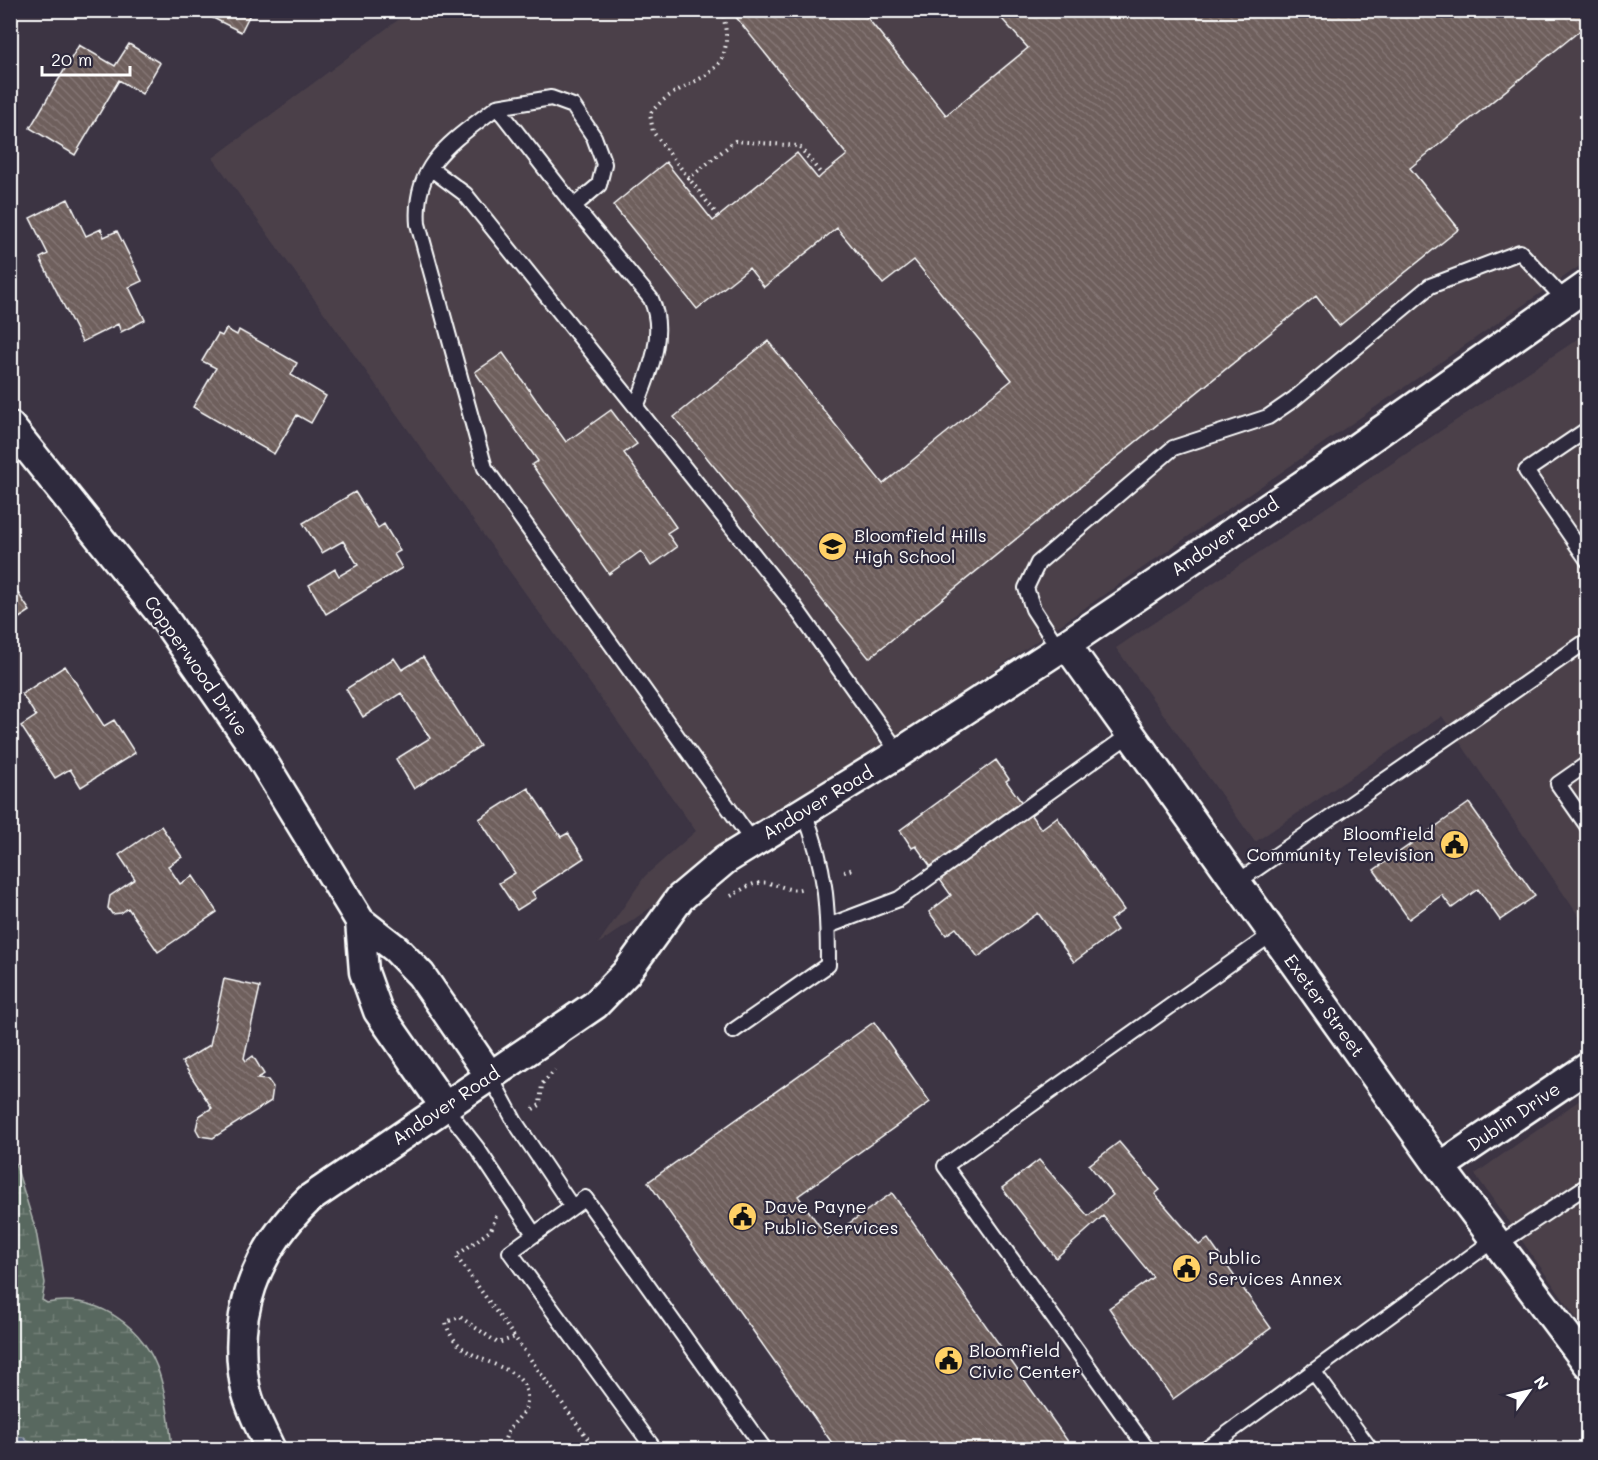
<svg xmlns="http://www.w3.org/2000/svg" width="1598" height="1460" font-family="Mali,sans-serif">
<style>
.built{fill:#4b414a}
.wetland{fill:url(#wetland-marsh);stroke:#acb4af;stroke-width:1.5}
.water{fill:url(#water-waves);stroke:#9ca3b2;stroke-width:1.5}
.building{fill:url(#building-back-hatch);stroke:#fff;stroke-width:1.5}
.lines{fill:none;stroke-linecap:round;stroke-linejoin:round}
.lane-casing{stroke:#fff;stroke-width:18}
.street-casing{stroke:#fff;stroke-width:33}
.path{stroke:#fff;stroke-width:4;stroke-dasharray:1.5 4.5;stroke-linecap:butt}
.lane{stroke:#2f2a3d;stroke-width:14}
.street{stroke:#2f2a3d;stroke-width:28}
.labels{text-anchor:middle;stroke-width:4.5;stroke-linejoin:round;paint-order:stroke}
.poi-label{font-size:18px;fill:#fff;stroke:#2f2a3d;text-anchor:start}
.street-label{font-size:18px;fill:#fff;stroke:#2f2a3d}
</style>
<defs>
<pattern id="wetland-marsh" width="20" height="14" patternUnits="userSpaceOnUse" patternTransform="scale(1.5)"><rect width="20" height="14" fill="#59685f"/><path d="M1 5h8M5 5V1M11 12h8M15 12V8" fill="none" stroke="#727f77"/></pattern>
<pattern id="water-waves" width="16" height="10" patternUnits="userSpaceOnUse" patternTransform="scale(1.5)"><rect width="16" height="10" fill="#5a667e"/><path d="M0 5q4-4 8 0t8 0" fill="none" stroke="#737d91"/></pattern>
<pattern id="building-back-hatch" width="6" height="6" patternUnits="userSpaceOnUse" patternTransform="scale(1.5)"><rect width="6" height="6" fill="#6e5e5b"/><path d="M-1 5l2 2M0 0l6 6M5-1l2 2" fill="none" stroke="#847674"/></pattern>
</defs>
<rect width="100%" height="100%" fill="#3c3443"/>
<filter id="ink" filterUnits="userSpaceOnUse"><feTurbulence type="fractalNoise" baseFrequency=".0167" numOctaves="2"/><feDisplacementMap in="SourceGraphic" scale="12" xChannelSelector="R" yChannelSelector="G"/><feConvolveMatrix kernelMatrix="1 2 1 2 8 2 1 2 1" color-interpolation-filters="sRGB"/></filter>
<g filter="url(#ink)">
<path class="built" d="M410,11h1177v250l-989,683 47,-68 51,-45 -483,-673z
M1587,333v595l-145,-212 -187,126 -139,-194z
M1587,1095v238l-112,-159z"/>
<path class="wetland" d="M10,1146l26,85 9,52 -3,17 5,3c50,-10 99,24 113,73 7,23 10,50 12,73h-136l-6,-7 -19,-5z"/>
<path class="water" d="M11,1437h12l13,12h-25z"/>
<path class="building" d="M197,10h55l-11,22z
M861,10l85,105 82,-67 -34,-38h594v14l-178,144 49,61 -120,97 -23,-30 -447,362 -195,-241 94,-76 115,143 129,-104 -98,-120 -31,24 -46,-56 -73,59 -15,-19 -52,41 -84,-104 53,-43 47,59 84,-68 21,26 4,-4 25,-20 -116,-144z
M129,44l31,19 -18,31 -23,-14 -44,75 -45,-27 49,-83 36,21z
M68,199l18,37 15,-7 3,8 13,-6 25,50 -13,6 16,33 -24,12 -3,-8 -36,18 -42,-84 8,-4 -18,-36z
M226,329l11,6 2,-5 58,33 -6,12 35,21 -15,27 -14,-8 -23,39 -81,-47 23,-39 -14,-7 16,-27 4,2z
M503,353l63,89 45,-32 26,34 -13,9 52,74 -9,6 10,14 -26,19 -10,-15 -32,23 -77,-109 6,-4 -63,-89z
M355,492l23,36 6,-4 16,27 -6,3 8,14 -76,46 -17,-29 26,-16 4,7 19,-11 -15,-24 -21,12 -19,-30z
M10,581l20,30 -20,13z
M423,657l57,89 -66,43 -18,-30 34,-21 -29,-45 -38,24 -17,-28 48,-31 8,12z
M65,666l39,60 10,-6 21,33 -54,34 -11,-18 -15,9 -34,-52 15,-10 -14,-22z
M996,760l13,19 -3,2 35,48 16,-12 67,93 -14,10 7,10 -43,32 -36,-49 -60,44 -22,-29 -10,7 -17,-23 22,-17 -35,-49 -4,2 -12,-18z
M528,788l33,49 7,-4 16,25 -52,34 4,6 -19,12 -18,-27 16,-10 -36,-54z
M1469,803l66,93 -35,24 -22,-31 -26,19 -10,-13 -33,24 -35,-49z
M161,826l21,31 -14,9 12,18 13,-8 24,36 -59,40 -30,-44 -7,5 -9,1 -4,-6 2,-12 25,-17 -16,-24z
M224,979l36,8 -16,71 2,3 7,-5 11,18 -7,5 11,1 5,7 -2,14 -58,37 -13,-2 -4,-7 3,-13 13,-8 -30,-46 28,-17z
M874,1022l56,80 -132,94 30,42 64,-45 182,257h-237l-189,-268z
M1119,1142l41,48 -5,4 44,51 9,-6 63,89 -98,71 -64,-91 44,-31 -50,-61 -47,42 -54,-70 37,-28 49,56 25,-21 -24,-30z"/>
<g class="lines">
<defs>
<path id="lane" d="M497,107l54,-9 22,8 21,31 10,27 -5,21 -25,21
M430,168l35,26 171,213
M1588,429l-62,42 62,90
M1059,649l-26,-40 -7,-21 12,-25 135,-115 95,-31 26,-18 136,-113 90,-34 45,48
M1588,763l-30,21 30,43
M753,842l-268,-374 -67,-244c-5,-61 35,-83 79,-117l77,99 77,93c16,35 -2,74 -15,108l154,193 109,153
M1236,883l352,-243
M828,926l71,-27 230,-164
M733,1031l95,-66c0,-59 -2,-97 -24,-153
M490,1076l25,46 57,85
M445,1107l32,41 57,86
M1499,1244l89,-59
M1313,1371l58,79
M655,1450l-145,-198 75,-54 180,252
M1148,1450l-203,-284 327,-232
M1205,1450l290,-211"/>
<path id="street" d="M10,426l154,192 95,137 101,166 36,28 25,26 69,101
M1066,644l374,523 148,197
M360,921l4,51 14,39 67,96
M1440,1167l148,-100
M271,1450c-9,-19 -20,-39 -25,-60 -16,-74 10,-140 63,-191l286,-194 31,-32 54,-75 45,-38 174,-107 160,-104 279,-188 250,-176"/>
</defs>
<use href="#lane" class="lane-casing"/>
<use href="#street" class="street-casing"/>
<path class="path" d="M688,179l47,-38 64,5 23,29
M718,216l-65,-84 -3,-18c33,-44 92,-25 72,-104
M844,872l9,-3
M731,896c9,-5 18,-12 28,-13 16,-3 29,11 44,5
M533,1109l7,-4 2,-21 13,-14
M496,1216l-5,14 -35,26 140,194
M502,1450c2,-6 3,-13 6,-18 6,-12 18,-17 19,-31 3,-44 -71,-31 -81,-79l14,-5 38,26 17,-6"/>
<use href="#lane" class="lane"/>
<use href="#street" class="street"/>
</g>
</g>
<defs>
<symbol id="school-disc" viewBox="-11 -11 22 22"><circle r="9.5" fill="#ffd166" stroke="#2f2a3d"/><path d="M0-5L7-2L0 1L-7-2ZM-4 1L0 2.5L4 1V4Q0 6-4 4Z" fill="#111"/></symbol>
<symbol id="civic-disc" viewBox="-11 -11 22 22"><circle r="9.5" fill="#ffd166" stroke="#2f2a3d"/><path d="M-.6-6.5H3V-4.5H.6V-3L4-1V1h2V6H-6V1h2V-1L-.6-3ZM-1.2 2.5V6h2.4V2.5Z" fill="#111"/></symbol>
</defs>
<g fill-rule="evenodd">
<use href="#school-disc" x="816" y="530" width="33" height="33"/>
<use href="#civic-disc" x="1438" y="828" width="33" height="33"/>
<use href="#civic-disc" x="726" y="1200" width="33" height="33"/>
<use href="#civic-disc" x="1170" y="1252" width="33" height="33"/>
<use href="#civic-disc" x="932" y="1344" width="33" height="33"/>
</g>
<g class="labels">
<g class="poi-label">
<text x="854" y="542">Bloomfield Hills<tspan x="854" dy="21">High School</tspan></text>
<text x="1434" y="840" text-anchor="end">Bloomfield<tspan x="1434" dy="21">Community Television</tspan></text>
<text x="764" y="1213">Dave Payne<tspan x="764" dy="21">Public Services</tspan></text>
<text x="1208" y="1264">Public<tspan x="1208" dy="21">Services Annex</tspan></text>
<text x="969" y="1357">Bloomfield<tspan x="969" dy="21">Civic Center</tspan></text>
</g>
<g class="street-label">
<text transform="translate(1225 537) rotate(-34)" y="6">Andover Road</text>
<text transform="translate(196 666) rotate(55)" y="6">Copperwood Drive</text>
<text transform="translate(818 803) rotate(-31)" y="6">Andover Road</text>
<text transform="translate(1324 1006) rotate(54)" y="6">Exeter Street</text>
<text transform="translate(446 1106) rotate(-34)" y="6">Andover Road</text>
<text transform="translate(1514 1117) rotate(-34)" y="6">Dublin Drive</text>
</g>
</g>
<rect width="1598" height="1460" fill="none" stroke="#2f2a3d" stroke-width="36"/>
<rect x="18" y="18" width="1562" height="1424" fill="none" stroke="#fff" stroke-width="2" filter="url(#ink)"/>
<g transform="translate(1529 1391) rotate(56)" stroke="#2f2a3d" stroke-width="4.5" paint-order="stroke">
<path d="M0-4.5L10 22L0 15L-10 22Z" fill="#ffffff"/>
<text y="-9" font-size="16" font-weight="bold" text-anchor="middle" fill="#ffffff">N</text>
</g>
<path d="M42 66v9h88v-9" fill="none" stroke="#ffffff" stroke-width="3"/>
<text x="51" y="66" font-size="18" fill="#ffffff" stroke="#2f2a3d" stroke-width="4.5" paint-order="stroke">20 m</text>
</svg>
